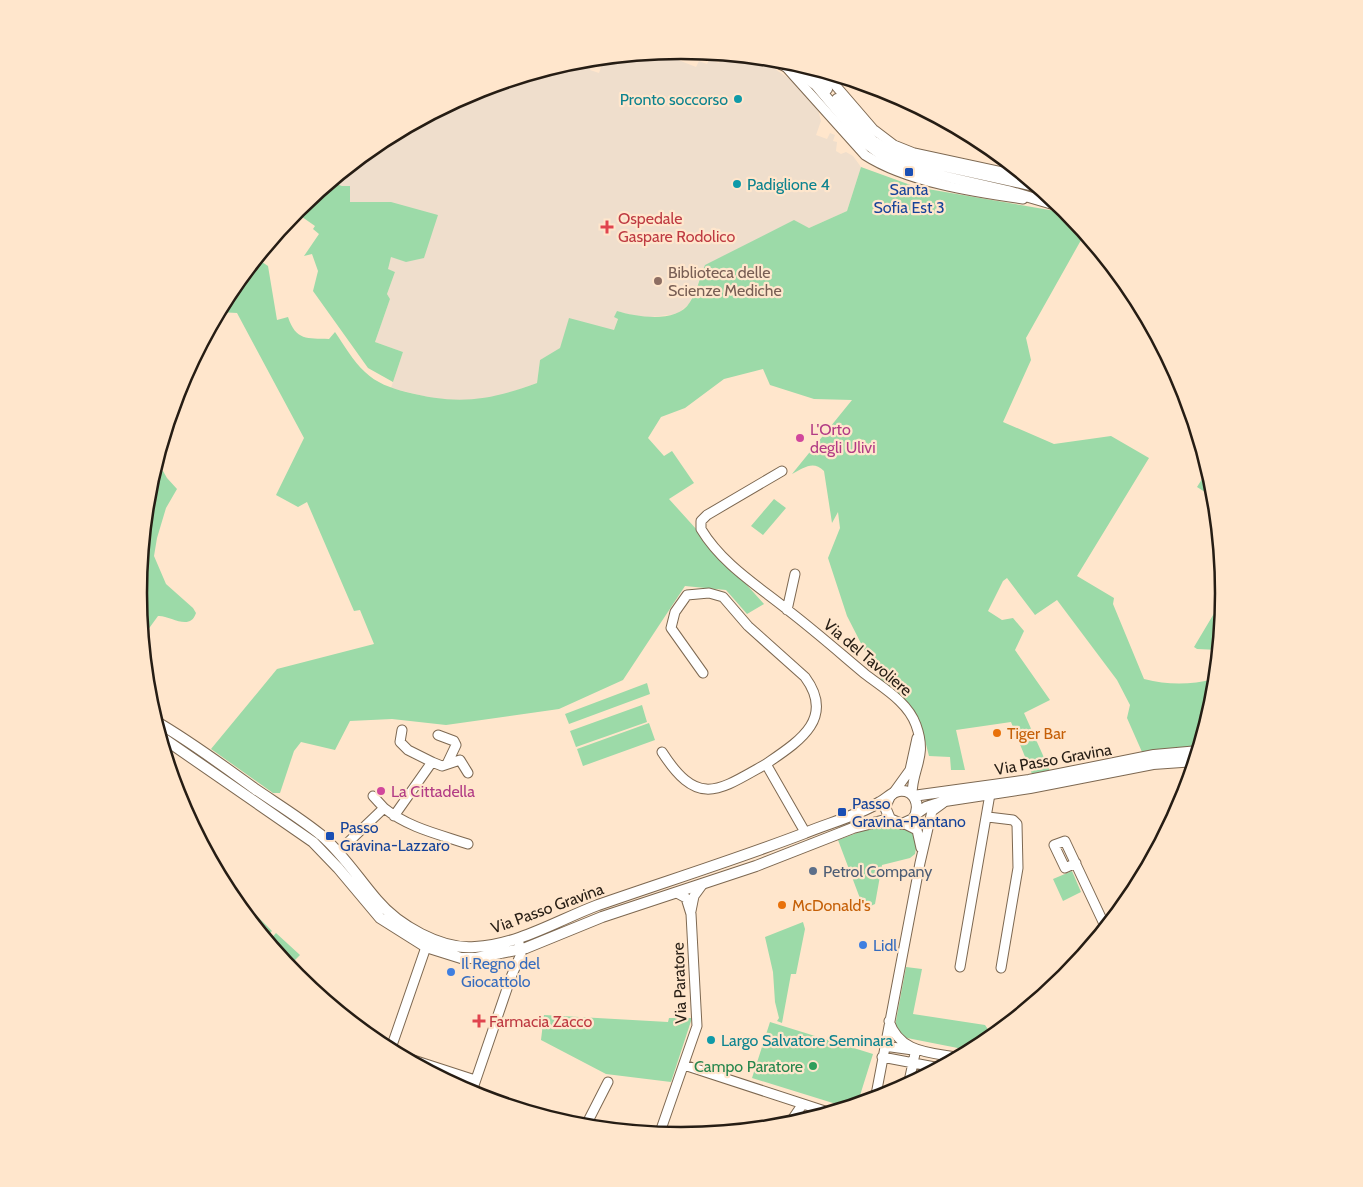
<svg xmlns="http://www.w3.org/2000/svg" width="1363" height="1187" font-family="Cabin,sans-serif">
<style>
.industrial{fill:#efdecc}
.green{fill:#9cdaa8}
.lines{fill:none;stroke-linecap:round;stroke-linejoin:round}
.minor-casing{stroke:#7d6851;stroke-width:11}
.major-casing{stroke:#7d6851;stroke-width:12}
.minor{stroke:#fff;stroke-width:9}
.major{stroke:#fff;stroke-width:10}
.culture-dot{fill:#0f9aa8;stroke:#ffe6cc;stroke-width:2}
.transit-dot{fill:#1a4fb4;stroke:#ffe6cc;stroke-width:2}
.health-dot{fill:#e0444e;stroke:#ffe6cc;stroke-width:2}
.education-dot{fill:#8d6e63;stroke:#ffe6cc;stroke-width:2}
.hotel-dot{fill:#d1479c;stroke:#ffe6cc;stroke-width:2}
.food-dot{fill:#e8710a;stroke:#ffe6cc;stroke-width:2}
.service-dot{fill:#5c6f8a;stroke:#ffe6cc;stroke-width:2}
.shop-dot{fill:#3f7fe0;stroke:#ffe6cc;stroke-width:2}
.leisure-dot{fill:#2e9e5b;stroke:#ffe6cc;stroke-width:2}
.labels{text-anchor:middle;stroke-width:4.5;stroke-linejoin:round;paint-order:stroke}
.culture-label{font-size:16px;fill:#0d838f;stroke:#ffe6cc;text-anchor:start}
.transit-label{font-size:16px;fill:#164399;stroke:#ffe6cc;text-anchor:start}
.health-label{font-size:16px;fill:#be3a42;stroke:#ffe6cc;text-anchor:start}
.education-label{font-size:16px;fill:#785e54;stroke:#ffe6cc;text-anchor:start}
.hotel-label{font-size:16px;fill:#b23c85;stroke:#ffe6cc;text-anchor:start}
.street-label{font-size:16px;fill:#261d14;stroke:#ffe6cc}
.food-label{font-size:16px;fill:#c56008;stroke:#ffe6cc;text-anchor:start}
.service-label{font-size:16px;fill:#4e5e75;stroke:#ffe6cc;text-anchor:start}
.shop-label{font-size:16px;fill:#366cbe;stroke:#ffe6cc;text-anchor:start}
.leisure-label{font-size:16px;fill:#27864d;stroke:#ffe6cc;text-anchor:end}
.rim{fill:none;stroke:#261d14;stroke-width:2.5}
</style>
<rect width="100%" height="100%" fill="#ffe6cc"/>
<path class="industrial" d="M658,52l38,15 3,-6 8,3 2,-4 10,3 3,-7 29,4 21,7 19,13 27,30 3,11 -5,14 11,4 3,-6 5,2 -2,6 4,1 -1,9 5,3 5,-2 7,4 8,11 -14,44 -38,17 -11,-4 -92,41 -17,39 -12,10 -36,4 -24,-7 1,7 -4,12 -54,19 -20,11 -3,23 -34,12 -43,7 -33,-5 -36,-9 12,-36 -28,-10 15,-43 -3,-5 8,-22 -8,-3 4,-12v-55h-41l-8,-16 -11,-4 49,-41 94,-50 102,-31 17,-1 -3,11 9,3 5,-15z"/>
<path class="green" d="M861,167l55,20 151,26 18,20 -59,105 5,22 -28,62 51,22 57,-8 38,22 -72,118 37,22 -1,6 31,75c24,6 46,6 70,0v21l-13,46 -59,6 -15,-34 3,-13 -13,-25 -60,-80 -22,15 -28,-37 -4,3 -15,30 14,9 11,-2 11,13 -9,19 35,50 -26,13 26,58 -18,3 -21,-52 -55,8 9,40h-14l-1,-13 -21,-1 -7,-27 -5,-10 -35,-37 -12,-21 -23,-45 -19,-58 12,-30 -2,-16 -6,11 -8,-52c-11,-11 -20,-3 -32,3l60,-74 -38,-1 -44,-14 -7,-16 -39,10 -39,29 -24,9 -13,21 16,18 8,-5 22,32 -25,16 95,105 -17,10 -21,-24 -41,-4 -62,94 -64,29 -113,16 -54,-6 -42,2 -15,29 -34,-8 -7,9 -14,42h-7l-62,-44 66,-80 97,-25 -14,-34 -6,1 -47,-109 -9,5 -22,-12 28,-57 -67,-125 -18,-1 11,-21 39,-47 3,3 -10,15 6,4 9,54 11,-3c8,24 19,21 41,22l6,-7c9,13 18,29 30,40 11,11 26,16 41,20 51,13 82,9 131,-9l3,-23 20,-12 9,-30 45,12 4,-11 -4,-2 3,-6c20,6 60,13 73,-9 7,-11 10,-25 15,-37l89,-45 15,8 38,-17z
M331,182l11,4h8v16h41l47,13 -14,43 -18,4 -15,-5 -3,12 7,3 -8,22 3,5 -15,43 28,10 -10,30 -25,-14 -55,-77 5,-20 -6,-17 -8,2 15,-22 -6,-5 2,-3 -20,-14z
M1209,468l7,31 -19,-12z
M163,471l4,7 10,11 -11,19 -9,30 -3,18 12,28 27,24 3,5c-6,19 -26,2 -38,3l-16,22 -4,-45 11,-106 3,-12z
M774,499l12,9 -23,27 -12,-9z
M1225,595l-6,55 -22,-1 -3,-2z
M647,683l3,11 -81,30 -4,-10z
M642,705l5,17 -71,25 -6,-16z
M649,723l6,17 -72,26 -6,-17z
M881,824l30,7 6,12 -2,11 -5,4 -28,7 -7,39 -11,5 -26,-69z
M1072,871l9,21 -18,9 -10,-22z
M249,908l23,23 -7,7 -21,-25z
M803,922l2,7 -9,45h-5l-9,49 -5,-2 2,-3 -4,-16 -2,-30 -8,-35z
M276,933l24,22 -12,12 -20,-25z
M906,967l16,2 -9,45 72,11 7,10 3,1 -22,15 -71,-14 -7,-11z
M544,1015l124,7 1,-4h23l-21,64 -65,-8 -65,-34z
M770,1022l103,32 -16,51 -8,3 -97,-30z"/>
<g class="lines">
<defs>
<path id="minor" d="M787,68l78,87c42,27 108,37 158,44
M823,71l50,58 21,16 20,8 112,24
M782,471l-75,44 -6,6v8c21,35 57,57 88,82 26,20 51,42 76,63 18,14 43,28 51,51 12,33 -4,42 -4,70
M787,610l8,-36
M703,673l-32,-45 4,-16 12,-17 22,-2 14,4 25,29 57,51c31,42 -7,65 -39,87l39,68
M438,735l16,6 2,4 -9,19
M662,752c36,56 56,39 104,12
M432,762l10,4 18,-6 8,13
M892,795l18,-25 7,-32
M373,796l11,12
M394,816l38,-54 -24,-12 -8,-8 2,-12
M988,817l25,3 4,4 1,44 -17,100
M905,824l12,6 4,18
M338,852l46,-44c25,20 54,26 84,36
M1076,863l-11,5 -11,-23 11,-4 40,85 -1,5
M691,911l3,-15 8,-11
M960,967l30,-173
M889,1021c11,33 42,31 71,37
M884,1046l29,4
M390,1051l36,-104
M398,1055l77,25
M882,1057l58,11
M684,1065l147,48
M908,1086l8,-37
M471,1094l40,-117 10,-23 -2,-11
M875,1100l45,-237 12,-52 11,-8
M585,1127l23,-45
M787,1127l15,-22
M659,1135l38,-109 -6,-112 -5,-16 -9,-5"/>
<path id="major" d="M770,59l30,14 16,12 47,56 24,18 25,10 96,22 55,16
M813,68l14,21
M837,99l36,42 25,15 141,31
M155,721c35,20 67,44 100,68 22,15 45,29 66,46 22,19 37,43 56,65 21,25 64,50 98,47 43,-2 83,-27 123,-42 69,-24 139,-46 207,-72 24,-10 52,-17 75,-31 6,-3 12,-10 19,-11 17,-2 22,16 14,28l-11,5 -12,-5 -5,-12 5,-11
M160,736l153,106 25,26 42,50 46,29 35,11h15l50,-10 76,-31 154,-51 97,-38 32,-8 7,1
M913,796l116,-16 125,-25 45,-4
M916,814l10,-7 19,-6 85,-13 123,-24 43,-3"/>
</defs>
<use href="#minor" class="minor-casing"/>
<use href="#major" class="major-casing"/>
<use href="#minor" class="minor"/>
<use href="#major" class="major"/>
</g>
<g class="culture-dot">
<circle cx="738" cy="99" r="5"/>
<circle cx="737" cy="184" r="5"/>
<circle cx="711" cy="1040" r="5"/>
</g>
<g class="transit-dot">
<rect x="904" y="167" width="10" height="10" rx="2.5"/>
<rect x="837" y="807" width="10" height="10" rx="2.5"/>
<rect x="325" y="831" width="10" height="10" rx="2.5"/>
</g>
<g class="health-dot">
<path d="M604.5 219.5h5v5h5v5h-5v5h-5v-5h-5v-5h5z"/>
<path d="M476.5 1013.5h5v5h5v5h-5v5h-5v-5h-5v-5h5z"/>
</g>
<circle class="education-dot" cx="658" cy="281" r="5"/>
<g class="hotel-dot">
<circle cx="800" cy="438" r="5"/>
<circle cx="381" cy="791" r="5"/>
</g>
<g class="food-dot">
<circle cx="997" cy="733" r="5"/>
<circle cx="782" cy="905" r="5"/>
</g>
<circle class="service-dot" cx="813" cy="871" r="5"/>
<g class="shop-dot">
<circle cx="863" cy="945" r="5"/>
<circle cx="451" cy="972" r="5"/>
</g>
<circle class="leisure-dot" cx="813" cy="1066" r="5"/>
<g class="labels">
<g class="culture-label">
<text x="728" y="105" text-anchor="end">Pronto soccorso</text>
<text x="747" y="190">Padiglione 4</text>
<text x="721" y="1046">Largo Salvatore Seminara</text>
</g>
<g class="transit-label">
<text x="909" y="195" text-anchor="middle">Santa<tspan x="909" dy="18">Sofia Est 3</tspan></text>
<text x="852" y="809">Passo<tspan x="852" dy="18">Gravina-Pantano</tspan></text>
<text x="340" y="833">Passo<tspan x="340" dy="18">Gravina-Lazzaro</tspan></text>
</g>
<g class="health-label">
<text x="618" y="224">Ospedale<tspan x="618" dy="18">Gaspare Rodolico</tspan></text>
<text x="489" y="1027">Farmacia Zacco</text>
</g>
<g class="education-label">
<text x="668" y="278">Biblioteca delle<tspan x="668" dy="18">Scienze Mediche</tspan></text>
</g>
<g class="hotel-label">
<text x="810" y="435">L'Orto<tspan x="810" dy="18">degli Ulivi</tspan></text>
<text x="391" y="797">La Cittadella</text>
</g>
<g class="street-label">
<text transform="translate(868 657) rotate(40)" y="6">Via del Tavoliere</text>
<text transform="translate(1053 759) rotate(-10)" y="6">Via Passo Gravina</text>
<text transform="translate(547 908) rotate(-20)" y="6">Via Passo Gravina</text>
<text transform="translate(679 983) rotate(-92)" y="6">Via Paratore</text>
</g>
<g class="food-label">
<text x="1007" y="739">Tiger Bar</text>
<text x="792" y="911">McDonald's</text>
</g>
<g class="service-label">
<text x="823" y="877">Petrol Company</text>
</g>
<g class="shop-label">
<text x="873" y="951">Lidl</text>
<text x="461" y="969">Il Regno del<tspan x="461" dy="18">Giocattolo</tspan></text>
</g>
<g class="leisure-label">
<text x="803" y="1072">Campo Paratore</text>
</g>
</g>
<path d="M0 0H1363V1187H0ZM147 593a534 534 0 1 1 1068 0a534 534 0 1 1-1068 0Z" fill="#ffe6cc" fill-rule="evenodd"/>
<path class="rim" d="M147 593a534 534 0 1 1 1068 0a534 534 0 1 1-1068 0Z"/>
</svg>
